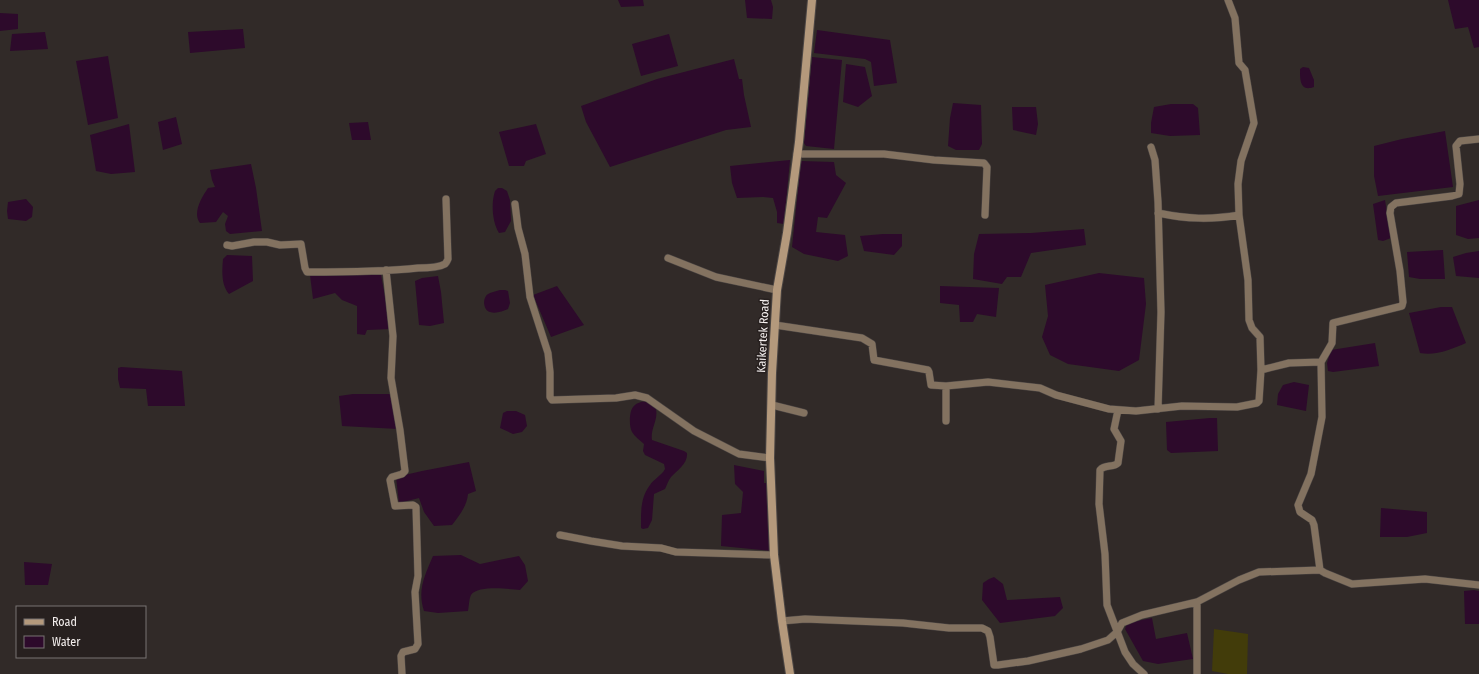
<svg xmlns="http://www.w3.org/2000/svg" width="1479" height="674" font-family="'Fira Sans Condensed',sans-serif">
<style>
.green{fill:#423c0a}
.water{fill:#2d0a2b}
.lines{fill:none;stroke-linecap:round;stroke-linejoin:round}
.street-casing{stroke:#4c4644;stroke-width:8}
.secondary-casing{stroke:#4c4644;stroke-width:10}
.street{stroke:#837260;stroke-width:7}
.secondary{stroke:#b4997c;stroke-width:8}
.labels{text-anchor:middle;stroke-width:3;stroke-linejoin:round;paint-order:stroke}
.street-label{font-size:12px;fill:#f4efee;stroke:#27201f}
</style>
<rect width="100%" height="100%" fill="#312a28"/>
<path class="green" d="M1214,629l34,5 -1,40h-19l-16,-3z"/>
<path class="water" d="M618,0h25l1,6 -23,1z
M745,0h26l2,7 -1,12 -25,-1z
M1448,0h31v47l-5,1 -6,-21 -13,2z
M0,13l18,1v15l-18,2z
M243,29l2,19 -55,5 -2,-21z
M817,30l73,10 7,43 -23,3 -3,-24 -6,-3 -51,-6z
M45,32l3,17 -38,2 2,-17z
M669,34l9,32 -37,10 -9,-32z
M108,56l10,62 -30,7 -12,-64z
M812,57l30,3 -8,89 -28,-3 -2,-3z
M734,59l5,20h3l2,16 7,32 -25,3 -116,37 -24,-45 -5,-16 76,-27z
M846,64l19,3 7,29 -14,11 -15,-5z
M1303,67l6,1 5,12v7c-14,5 -14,-7 -14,-18z
M953,103l28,2 1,39 -3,6h-23l-8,-4 2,-28z
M1171,104h22l5,4 2,27 -30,1 -19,-3v-10l3,-16z
M1012,107h24l2,17 -2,11 -23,-5z
M176,117l6,27 -19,6 -5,-28z
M368,122l3,18h-19l-3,-17z
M129,124l6,48 -24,2 -15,-3 -6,-36z
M536,124l10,30 -20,7 -2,5h-15l-10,-34z
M1445,131l8,56 -75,9 -4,-20v-30l28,-7z
M790,160l-6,64 -7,-1v-11l-4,-14 -10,-1 -26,1 -5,-15 -2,-17z
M801,161l33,1 2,13 10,8 -19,35 -9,-1 -2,15 29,3 3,21 -10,5 -34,-7 -12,-7z
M251,164l5,24 6,43 -32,3 -4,-3 -1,-7 3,-8 -5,-4 -7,10 -16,1c-8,-10 2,-26 8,-35l7,-1 -3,-7 -2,-10z
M498,188h4l5,3 3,9 1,21 -6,11 -6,1c-7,-11 -8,-30 -4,-42z
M26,199l7,8 -1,10 -6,4 -18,-2 -1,-8 1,-9z
M1385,200l6,38 -8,3 -5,-1 -5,-36z
M1479,200v38l-11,1 -12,-4v-29z
M1084,229l2,16 -55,8 -10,24h-14l-5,7 -29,-5 1,-25 5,-20 52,-1z
M883,234h19v12l-8,9 -30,-4 -4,-15z
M1443,250l2,29h-25l-11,-2 -2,-25z
M1479,251v27l-23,-2 -3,-19 13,-4z
M227,255l25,1 1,25 -24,13c-8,-9 -7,-24 -6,-35z
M1099,273l45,5 2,26 -7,56 -20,11 -51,-7 -18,-9 -8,-18 6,-21 -3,-31z
M310,275h71l10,54 -24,1 -2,5 -8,-1v-28l-15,-6 -7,-7 -22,6z
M438,276l3,16 3,31 -14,3 -11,-1 -4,-44 7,-3z
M557,286l27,39 -33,12 -18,-42z
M940,286l59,2 -3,29 -19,-3 -4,8h-13l-1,-17 -19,-2z
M500,290h5l3,1 2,12 -2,6c-5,2 -12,5 -18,3 -7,-2 -8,-14 -2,-18 3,-2 9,-3 12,-4z
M1441,307h11l14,36c-14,6 -30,13 -46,10l-11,-40z
M1375,343l4,23 -46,6 -5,-1 -1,-8 4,-13z
M121,367l61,4 3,35h-37l-2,-17 -26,-1 -2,-9v-11z
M1294,382l15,3 -3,26 -29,-6 1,-11 5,-9z
M353,394h37l8,35 -56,-3 -3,-30z
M645,401l10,5c5,12 -5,22 -3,34l32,11 3,2c1,11 -10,17 -16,24 -3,4 -4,8 -6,12l-11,5 -2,26 -4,8 -5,1 -2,-1c0,-15 -1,-30 9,-43 4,-6 12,-10 15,-16l-1,-5 -19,-9 -2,-4 1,-7c-4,-4 -9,-7 -12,-12 -3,-5 -3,-20 1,-25 3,-4 8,-5 12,-6z
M507,411h9l9,4 2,11 -5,6 -9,2 -13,-6 3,-15z
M1210,418h7l1,33 -47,2 -4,-3 -1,-28z
M469,462l7,29 -8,3c-1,12 -9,22 -16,31l-18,1 -10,-14 -5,-14 -20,5 -3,-26 26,-6z
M734,465l30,6v12h5l2,68 -50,-5 1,-31 19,-2 2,-21 -8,-8z
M1381,508l46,4v21l-20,4h-27z
M461,555l19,9 39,-8 6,9 3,16 -8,9c-11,-1 -42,-5 -49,5 -2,4 -2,11 -3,16l-30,2 -14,-2c-7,-21 1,-36 9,-55z
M24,562l28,2 -4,21h-23z
M994,577l9,7 4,16 53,-3 3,11 -8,8 -55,7 -18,-23 1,-17 6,-4z
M1474,590l5,1v33h-14l-1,-33z
M1152,618l4,21 31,-6 6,26 -35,5 -15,-3 -18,-32 2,-6z"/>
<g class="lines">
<defs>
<path id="street" d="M1228,0l7,18 4,45 6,7 9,53 -13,38 -3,23 1,31 9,65 1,40 3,8 8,9 1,33
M1151,147l4,13 3,42 3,110 -3,97
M797,154h87l50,6 50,3 3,4 -2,48
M515,204l3,24 7,26 5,43 18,56 2,19v25l2,3 64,-2 19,-3 12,3 47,33 45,23 31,4
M1158,213c29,6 52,7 81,2
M227,245l5,1 22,-4h13l13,3 21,-1 4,24 2,4c37,0 74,0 111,-4 7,0 20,0 27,-4 2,-2 2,-3 3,-5l-2,-60
M668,258l48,19 61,13
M386,270l7,66 -2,42 9,52 5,41 -3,3 -10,3 -2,3 5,26 18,-1 3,2 2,69 -3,16 3,52 -3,5 -12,3 -2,4 1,18
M775,325l87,13 10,6 2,16 54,10 1,2 2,13 15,1
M1321,362l1,55 -11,57 -13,31 2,7 12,8 2,5 6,45 5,3 27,11 73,-5 54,6
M772,405l32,8
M1118,410l-4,19 7,12 -3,22c-5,5 -13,1 -18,7l-1,34 6,50 2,51 18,47 8,12 11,10
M946,421v-35l42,-4 52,6 16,7 53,14 27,2 46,-5 55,1 20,-4 2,-2 2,-31 28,-7 32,-1 11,-19 1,-20 69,-17 1,-4 -3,-31 -10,-58 1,-6 5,-4 56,-7 7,-2 1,-10 -4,-38 4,-5 19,-2
M560,535l31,6 31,5 39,2 15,4 98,3
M782,621l23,-2 98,4 46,5h33l6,3 2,6 4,28h4l30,-4 53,-12 27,-9 9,-8 5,-9 20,-8 55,-13 42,-22 20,-8 61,-2
M1197,674v-72"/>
<path id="secondary" d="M790,674l-8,-53 -8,-66 -4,-97 2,-85 5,-83 10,-57 12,-91 13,-142"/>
</defs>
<use href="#street" class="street-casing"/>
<use href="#secondary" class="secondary-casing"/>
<use href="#street" class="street"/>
<use href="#secondary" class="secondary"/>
</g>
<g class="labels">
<g class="street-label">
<text transform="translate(763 336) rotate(-87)" y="4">Kaikertek Road</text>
</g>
</g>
<rect x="16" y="606" width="130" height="52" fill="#27201f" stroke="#797372"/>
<rect x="24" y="619" width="20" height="6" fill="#b4997c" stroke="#797372"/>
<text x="52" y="626" font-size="12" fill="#f4efee">Road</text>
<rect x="24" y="636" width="20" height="12" fill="#2d0a2b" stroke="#797372"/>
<text x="52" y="646" font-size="12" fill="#f4efee">Water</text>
</svg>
